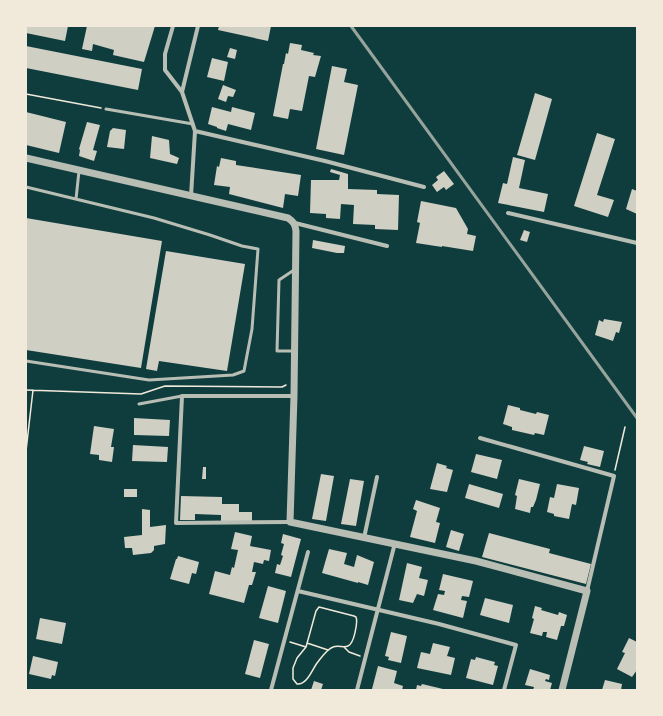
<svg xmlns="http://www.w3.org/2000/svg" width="663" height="716" font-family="Quicksand,sans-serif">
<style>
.building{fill:#cfcfc3}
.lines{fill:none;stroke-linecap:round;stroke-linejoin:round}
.path{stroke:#f1e9da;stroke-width:1.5}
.service{stroke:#b8beb3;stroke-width:3}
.minor{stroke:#b8beb3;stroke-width:4}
.tertiary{stroke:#b8beb3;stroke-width:7}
.rail{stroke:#97a49c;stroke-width:3}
</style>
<rect width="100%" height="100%" fill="#0f3d3e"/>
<path class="building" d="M26,26h42l-3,15 -39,-8z
M87,26h68l-11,36 -31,-7 1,-5 -21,-6 -1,7 -10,-2z
M219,26h52l-3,15 -50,-11z
M290,43l12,2 -1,5 13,3 -1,2 8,1 -6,21 -6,-1 -7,35 -12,-2 -2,10 -15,-3 10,-52h1l2,-11 2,1z
M26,46l116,23 -4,21 -112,-22z
M230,48l7,2 -2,9 -8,-2z
M212,58l16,4 -4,19 -17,-4z
M332,66l15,3 -3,13 14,3 -14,70 -28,-6z
M223,85l13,5 -3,7 -5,-1 -2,6 -8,-3z
M535,93l17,6 -17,61 -18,-5z
M212,107l19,5 1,-5 23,6 -4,17 -23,-6 -2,7 -9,-3v-1l-9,-3z
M26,112l40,10 -7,31 -33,-8z
M87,122l13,3 -7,25 4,1 -3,10 -15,-5 1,-6 -1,-1z
M113,128l13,2 -2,19 -17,-2 3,-16z
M597,133l18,6 -18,56 17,5 -6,17 -34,-11z
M152,136l17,4 1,14 9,4 -2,6 -27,-6z
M513,157l12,3 -6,28 29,6 -4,18 -46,-9 5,-20 4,1z
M221,158l15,3v4l65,10 -3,21 -13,-2 -2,14 -54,-14 1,-7 -16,-2 3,-19 2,1z
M331,169l17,5v15l29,1v4l22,1 -1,35 -23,-1v-4l-22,-1 1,-19 -13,-1 -1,15 -14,-1v-4l-16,-1 1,-33h28l1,-5 -10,-3z
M444,171l10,13 -8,6 -2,-3 -7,5 -5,-7 6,-5 -2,-3z
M632,189l5,2v23l-11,-5z
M421,201l35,7 12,21 -1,5 9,2 -3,15 -31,-5v1l-26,-4 4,-20 -3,-1z
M26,218l136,23 -21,127 -115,-18z
M524,230l6,2 -3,10 -7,-2z
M313,240l32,6 -1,7h-7l-25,-5z
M166,251l79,13 -18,107 -68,-10 -2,10 -11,-2z
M604,319l18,3 -3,11 -3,-1 -3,9 -18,-6 4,-15 4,2z
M508,405l12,3v2l16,4 1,-2 12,3 -5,20 -9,-2 -1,2 -22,-5v-3l-9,-3z
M134,418l36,2 -1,16 -35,-1z
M94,426l20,3 -3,18h3l-2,15 -13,-2v-5l-9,-1z
M133,445l35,2 -1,15 -35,-1z
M584,446l20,5 -4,16 -13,-3 1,-2 -8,-2z
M476,454l26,6 -5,19 -26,-7z
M437,463l10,3 -1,2 7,2 -6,22 -17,-3z
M203,467h3v12h-4z
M321,474l13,2 -8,45 -14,-2z
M350,479l14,2 -8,45 -15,-2z
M519,479l21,5 -4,16 -3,7h-2l-1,6 -15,-4 2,-13 -2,-1z
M469,484l34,10 -4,14 -34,-10z
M557,484l22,4 -3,17 -4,-1 -3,15 -15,-3v-2l-7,-2 3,-15 4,1z
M124,489h13v8h-13z
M181,496l41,1v7h17v8h13v9h-31v-6l-26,-1v6h-15z
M416,500l24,8 -4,14 4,1 -5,20 -25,-6 7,-26 -4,-2z
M142,509l8,1v17l16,-2 -1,19 -11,2v4l-3,3 -18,2 -1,-7h-7l-1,-11 18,-2z
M451,530l13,4 -5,17 -13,-4z
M235,532l17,4 -2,10 21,4 -2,11 -5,-1 -1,4 -9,-2 -2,10h4l-4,13h-3l-5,18 -35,-9 6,-23 15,4 2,-8 2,1 4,-18 -7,-1z
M489,533l61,16 -1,4 42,11 -5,20 -104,-27z
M283,534l18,5 -10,38 -16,-4 2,-9 3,1 3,-9 -2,-1 3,-11 -3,-1z
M329,549l18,4 -3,11 10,3 3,-12 17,7 -6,23 -10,-3v1l-36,-10z
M178,556l21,6 -3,12 -4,-1 -3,11 -19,-5 6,-20h1z
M407,563l15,4 -3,11 9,2 -4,16 -7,-2 -4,9 -14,-3z
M443,574l30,7 -4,16 -7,-1 -1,4 6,1 -4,17 -30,-8 5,-16 6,1 1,-4 -6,-1z
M268,586l18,5 -8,32 -19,-5z
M485,598l28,7 -4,18 -29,-8z
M535,606l7,2 -1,2 17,5 1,-3 8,3 -3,11h-3l-4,14 -11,-3 1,-5h-4l-1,4 -12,-3 4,-14 -2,-1z
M40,618l26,5 -4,21 -26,-5z
M391,632l16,4 -6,27 -13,-3 1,-3 -4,-1z
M629,638l8,4v28l-5,7 -15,-8 8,-16 -3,-1z
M254,640l15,4 -9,34 -15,-4z
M433,643l17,4 -3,9 8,2 -4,17 -34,-7 4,-16 9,2z
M33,656l25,6 -3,14 -3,-1 -1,4 -22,-5z
M476,657l19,5 -1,3 4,1 -5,19 -27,-7 5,-19 4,1z
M378,666l19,5 -3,12 9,3 -1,4h-28l-2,-1z
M530,669l20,6 -1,5 -3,-1 -1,2 7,2 -2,7h-17l1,-3 -9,-2z
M605,680l17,4 -1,6h-19z
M314,681l9,3 -2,6h-10z
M422,684l21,5v1h-27l1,-5 4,1z"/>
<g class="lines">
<path class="path" d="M26,94l75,14
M26,390l115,4 24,-8 117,1 4,-2
M26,451l7,-61
M615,470l10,-43
M319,607l35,9 2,1c2,5 -2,27 -8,29 -4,2 -10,-1 -15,1 -6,2 -12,11 -16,16 -5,7 -10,22 -20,21l-4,-5v-11l4,-10 9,-11 10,-36z
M290,642l16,5
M307,643l21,7
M344,647l5,5 11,4"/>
<path class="service" d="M106,109l87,15
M26,187l128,31 56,17 32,11 16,3 -6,80 -8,42 -11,4 -84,5 -123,-19
M76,199l3,-28
M294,270l-15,10 -2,71h17
M139,404l43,-8"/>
<path class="minor" d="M173,26l-8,28v16l17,22 13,39 -4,65
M182,92l16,-66
M195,131l130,30 99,26
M508,213l129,30
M295,223l92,23
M480,438l134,38 -27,115
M290,522l-114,1 6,-127h112
M364,538l13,-61
M298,591l141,33 77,21 -12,45
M271,690l37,-138
M357,690l38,-147"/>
<path class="tertiary" d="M26,158l262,60c6,4 7,6 8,13l-2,165 -4,126 186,39 111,30 -25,99"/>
<path class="rail" d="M351,26l286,392"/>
</g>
<rect width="663" height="716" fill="none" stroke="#f1e9da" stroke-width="54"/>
</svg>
